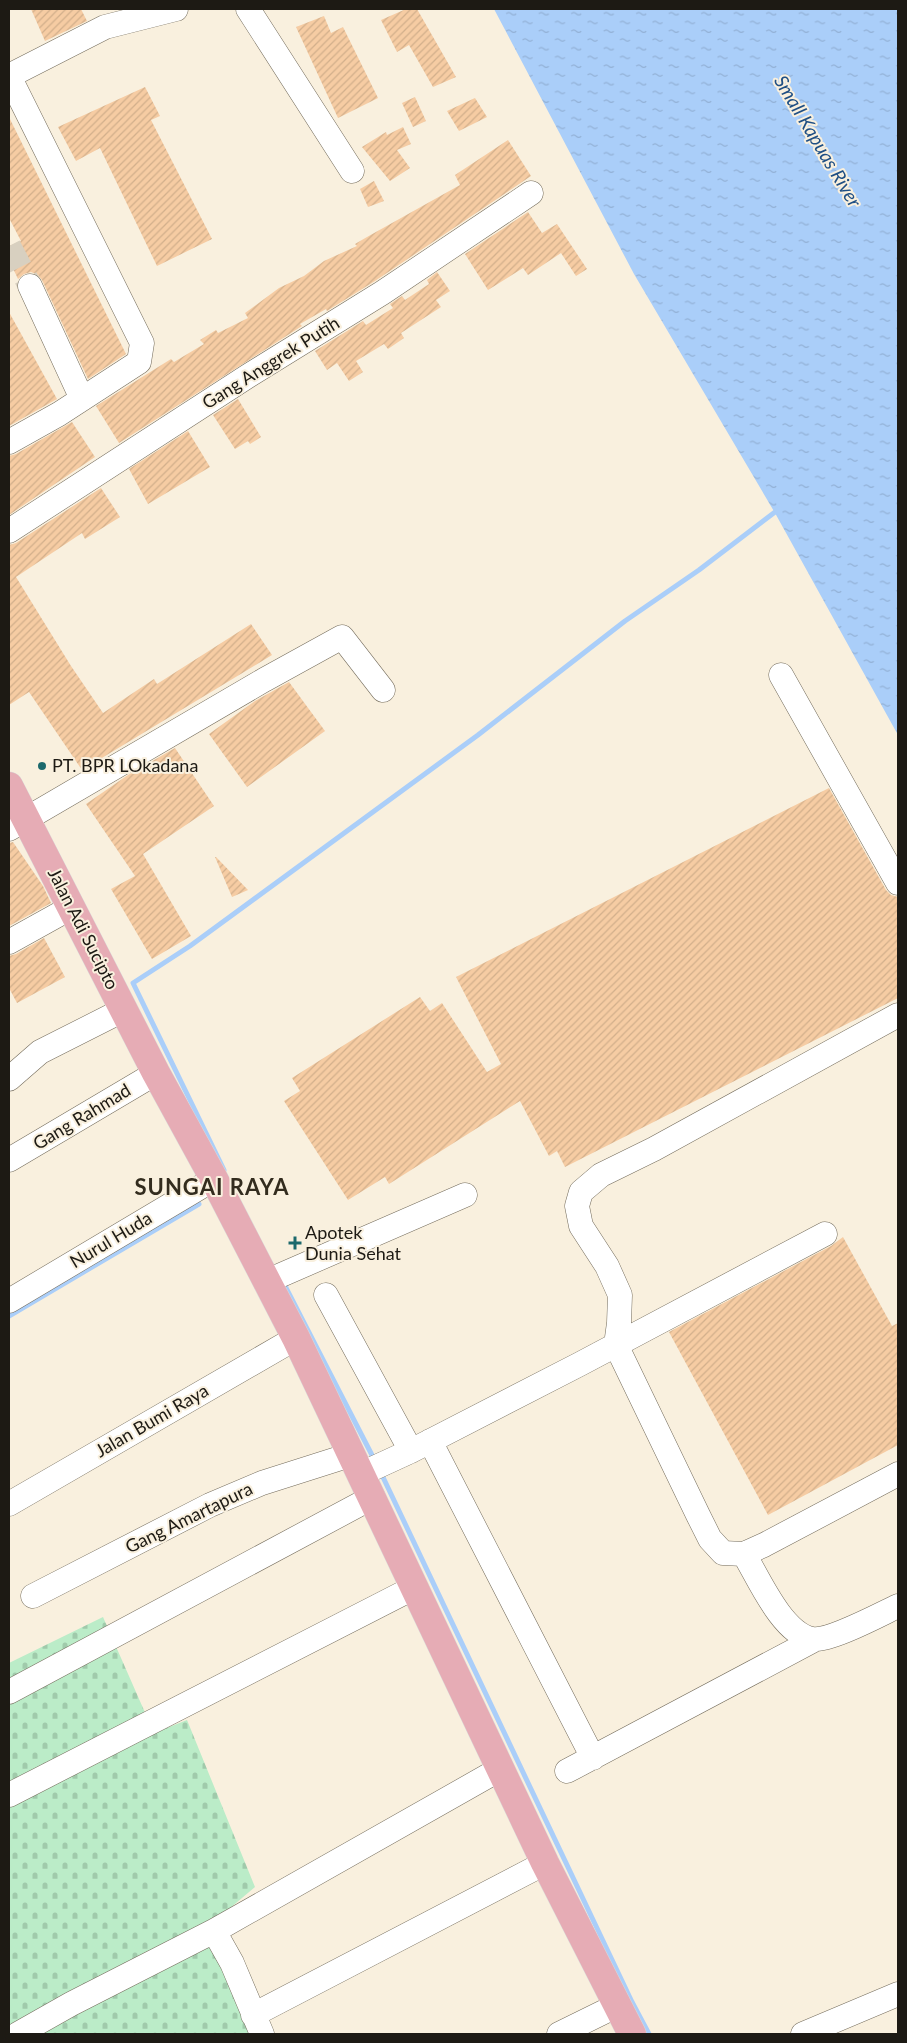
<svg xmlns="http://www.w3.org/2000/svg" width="907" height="2043" font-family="Lato,sans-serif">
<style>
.cemetery{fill:url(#cemetery-stones)}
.water{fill:url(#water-ripples)}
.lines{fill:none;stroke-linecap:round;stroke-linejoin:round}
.stream{stroke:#aacef9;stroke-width:5}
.building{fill:url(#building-hatch)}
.minor-tunnel{stroke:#d8d0c0;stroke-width:24;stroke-dasharray:24 12;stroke-linecap:butt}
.minor-casing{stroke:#746c5c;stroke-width:25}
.major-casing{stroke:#dbdad9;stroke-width:29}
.minor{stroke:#fff;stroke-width:24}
.major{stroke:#e6acb5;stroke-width:28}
.poi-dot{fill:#1c696c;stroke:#f9f0de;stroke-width:2}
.labels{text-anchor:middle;stroke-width:4;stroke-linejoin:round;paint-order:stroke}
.street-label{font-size:18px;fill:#1d1a14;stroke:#f9f0de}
.poi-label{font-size:18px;fill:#1d1a14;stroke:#f9f0de;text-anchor:start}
.water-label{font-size:19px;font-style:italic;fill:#1f4f84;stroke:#f9f0de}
.district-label{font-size:22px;font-weight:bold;letter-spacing:1px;fill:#332c1e;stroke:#f9f0de}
</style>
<defs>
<pattern id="cemetery-stones" width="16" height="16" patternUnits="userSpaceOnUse" patternTransform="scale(1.25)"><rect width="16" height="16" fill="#bbecc8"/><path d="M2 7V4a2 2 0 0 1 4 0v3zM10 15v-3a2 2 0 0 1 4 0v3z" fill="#a0caab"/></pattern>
<pattern id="water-ripples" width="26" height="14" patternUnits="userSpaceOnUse" patternTransform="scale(1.25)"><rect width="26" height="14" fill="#aacef9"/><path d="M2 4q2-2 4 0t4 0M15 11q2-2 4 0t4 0" fill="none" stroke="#92b0d5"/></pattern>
<pattern id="building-hatch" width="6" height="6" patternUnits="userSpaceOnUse" patternTransform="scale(1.25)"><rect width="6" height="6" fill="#f6cca3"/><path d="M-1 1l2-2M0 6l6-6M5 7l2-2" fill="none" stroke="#d2af8b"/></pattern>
</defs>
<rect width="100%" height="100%" fill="#f9f0de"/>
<path class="cemetery" d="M103,1617l51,116 33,-13 68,167 -45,38 55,109h-256v-371z"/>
<path class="water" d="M494,9h404v726l-123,-222 -141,-239z"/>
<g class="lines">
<path class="stream" d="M224,1170l-91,-187 57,-37 288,-211 147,-114 74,-51 80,-61
M283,1282l92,179
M9,1316l190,-112
M381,1473l251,529 17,32"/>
</g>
<path class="building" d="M31,9h50l6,12 -42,20z
M406,9h11l39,68 -23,10 -24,-42 -12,7 -16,-32z
M324,16l7,17 12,-6 35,71 -40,20 -42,-91z
M145,87l15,29 -9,4 61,119 -55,27 -57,-118 -24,13 -18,-34z
M415,97l11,24 -13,6 -11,-24z
M475,98l12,19 -28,14 -12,-20z
M9,117l117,237 -38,25 -46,-99 -4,-5 -7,-3 -7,2 -6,5 -9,-19v-14l12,-5 -12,-23z
M403,127l8,17 -14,6 13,18 -20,13 -28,-34 24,-15 1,3z
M508,140l23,36 -156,105 -48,30 -1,-2 -26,15 2,2 -183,117 -23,-37 75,-47 3,3 30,-18 -4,-4 16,-10 2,3 30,-15 -3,-5 34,-25 25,-12 20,-15 33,-15 -2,-2 12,-7 93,-52 -5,-10z
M374,181l10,20 -16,6 -8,-18z
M528,212l14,21 15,-9 30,45 -11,7 -15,-23 -33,22 -5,-7 -35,22 -23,-36z
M437,272l13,19 -14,9 5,7 -40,26 3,5 -16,11 -4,-5 -28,17 7,11 -14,9 -12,-18 -10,7 -12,-19 48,-30 3,4 27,-17 -3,-4 12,-8 3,4 24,-16 -2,-4z
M9,312l48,87 -48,27z
M238,399l23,38 -11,7 -2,-3 -13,8 -22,-34z
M72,422l23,35 -86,58v-59l7,-2z
M188,431l22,36 -62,37 -19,-35z
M101,488l19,29 -35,22 -3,-6 -66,44 55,89 32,47 51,-34 3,5 94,-60 21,31 -190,115 -53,-78 -20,13v-160l7,-2z
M289,682l36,49 -78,56 -38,-53 46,-33z
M175,748l39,58 -71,48 48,82 -39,23 -41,-70 24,-13 -49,-72 42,-29z
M829,788l57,102 5,5 7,2v101l-333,169 -8,-16 -8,5 -29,-55 -131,83 -4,-7 -37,23 -64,-99 16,-10 -8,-13 128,-81 10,14 12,-8 45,69 14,-8 -45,-87z
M13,842l30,44 8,17 -42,23v-83z
M215,857h1l32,33 -16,7z
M44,938l21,39 -48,26 -8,-15v-32l7,-2z
M843,1237l49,89 6,-3v122l-130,70 -99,-183 162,-86z"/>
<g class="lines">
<path class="minor-tunnel" d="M9,246l21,40"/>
<defs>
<path id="minor" d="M248,9l104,162
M9,76l133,267 -3,19 -80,52 -50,28
M9,76l96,-49 71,-18
M30,286l52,113
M9,531l239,-155 134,-83 149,-100
M781,675l117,208
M9,829l255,-149 78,-43 41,53
M9,942l63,-35
M898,1015l-244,134 -53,26 -20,17 -4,14 4,20 26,40 13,29 -1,28 -3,22 82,170 12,24 13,14 21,1 20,-9 134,-71
M9,1079l31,-27 83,-42
M9,1160l147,-87
M272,1279l193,-84
M326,1295l85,156
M9,1301l205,-122
M430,1441l163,317
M361,1474l50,-23 169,-87 245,-130
M9,1504l287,-166
M744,1554c15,25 38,79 68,85 17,3 69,-25 86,-33
M33,1596l177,-91 52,-22 88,-28
M9,1692l364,-195
M567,1771l247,-131
M9,1795l406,-208
M214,1931l18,32 30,71
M253,2015l292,-152
M18,2034l53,-30 143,-73 286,-162
M559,2034l59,-29
M803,2034l95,-40"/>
<path id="major" d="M9,786l147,287 58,106 82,159 249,525 87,171"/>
</defs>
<use href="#minor" class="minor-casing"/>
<use href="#major" class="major-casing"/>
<use href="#minor" class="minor"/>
<use href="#major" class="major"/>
</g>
<g class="poi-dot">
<circle cx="42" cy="766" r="5"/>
<path d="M292.5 1235.5h5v5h5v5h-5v5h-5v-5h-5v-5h5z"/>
</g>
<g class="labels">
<g class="street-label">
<text transform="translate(271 363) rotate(-32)" y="6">Gang Anggrek Putih</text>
<text transform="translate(83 929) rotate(63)" y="6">Jalan Adi Sucipto</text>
<text transform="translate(82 1117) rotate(-31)" y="6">Gang Rahmad</text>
<text transform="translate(111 1240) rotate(-31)" y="6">Nurul Huda</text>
<text transform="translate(152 1421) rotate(-30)" y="6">Jalan Bumi Raya</text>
<text transform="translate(189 1518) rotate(-26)" y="6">Gang Amartapura</text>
</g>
<g class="poi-label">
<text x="52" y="772">PT. BPR LOkadana</text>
<text x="305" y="1239">Apotek<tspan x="305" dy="21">Dunia Sehat</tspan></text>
</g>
<g class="water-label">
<text transform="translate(818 141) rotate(59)" y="7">Small Kapuas River</text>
</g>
<g class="district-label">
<text x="212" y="1195">SUNGAI RAYA</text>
</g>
</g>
<rect width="907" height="2043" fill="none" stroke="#1d1a14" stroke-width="20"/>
</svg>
